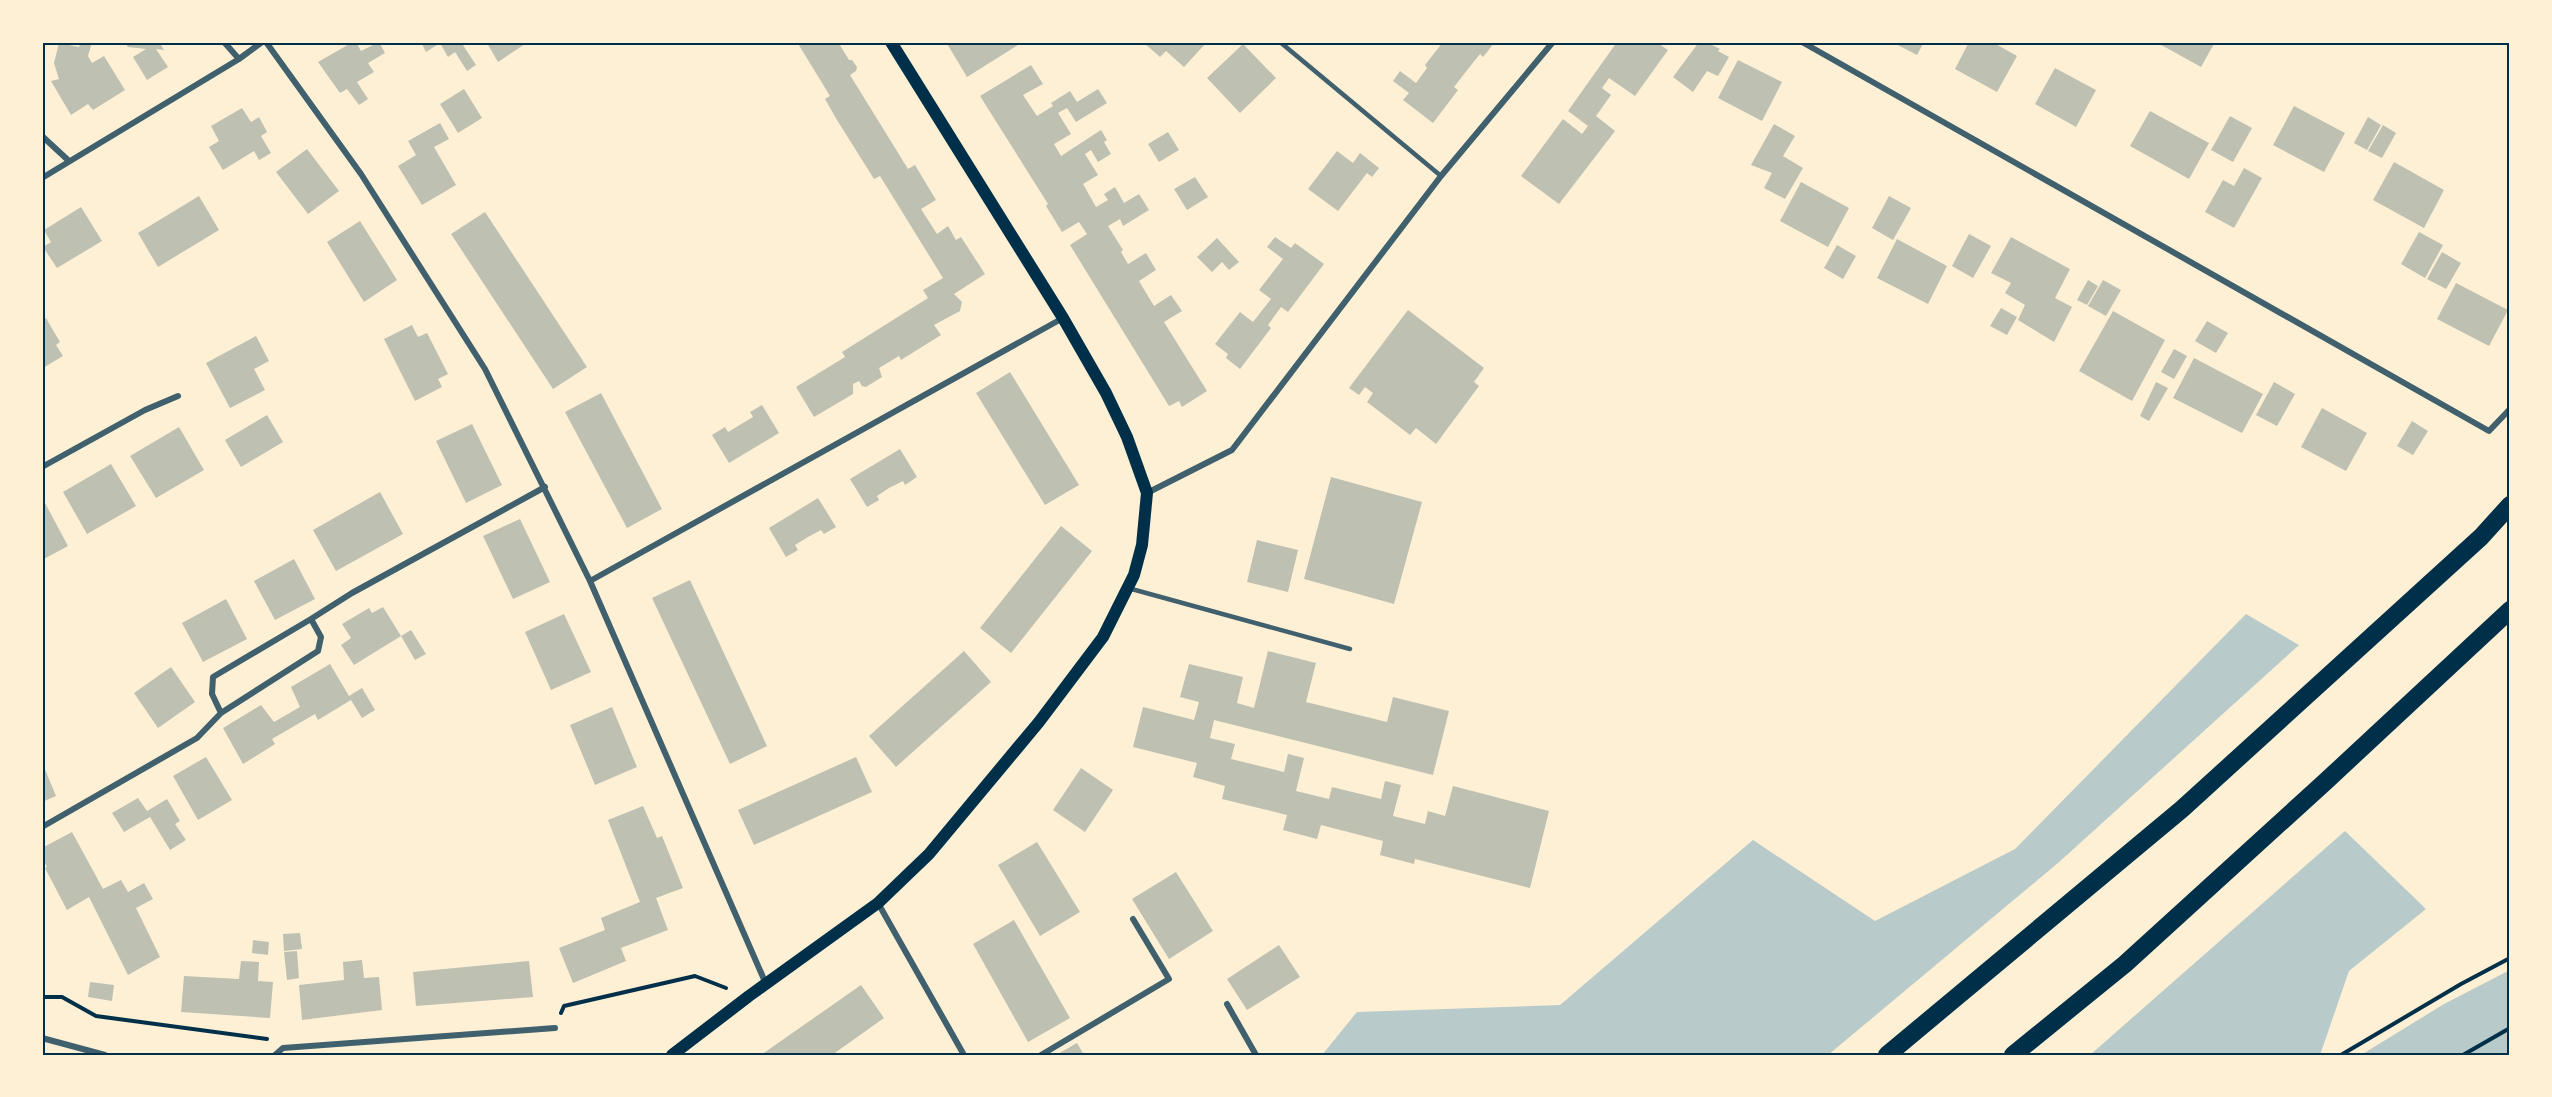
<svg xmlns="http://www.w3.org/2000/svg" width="2552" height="1097" font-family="Figtree,sans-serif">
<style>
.green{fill:#b9caca}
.building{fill:#bec0b2}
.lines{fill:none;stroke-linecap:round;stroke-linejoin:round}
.path{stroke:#003049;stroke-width:4}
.service{stroke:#3f606c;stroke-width:4.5}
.minor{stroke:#3f606c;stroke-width:6}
.secondary{stroke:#003049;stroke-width:12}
.motorway{stroke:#003049;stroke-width:18}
.neatline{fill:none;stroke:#003049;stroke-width:2}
</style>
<rect width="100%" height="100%" fill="#fdf0d5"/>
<path class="green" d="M2246,614l53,31 -241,218 -230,192h-506l35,-43 203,-7 193,-165 122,81 140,-72z
M2345,831l81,78 -77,62 -29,84h-230z
M2510,970v85h-149l83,-51z"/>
<path class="building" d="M81,42h11l-4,14 4,7 12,-7 21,34 -32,20 -5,-6 -17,11 -20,-34 8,-2 -5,-16 5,-20 20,4z
M124,42h35l5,8 -8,-1 12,18 -21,13 -14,-23 13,-8 -18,-2z
M353,42h3l5,9 18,-9 6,11 -17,10 6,9 -17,10 11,17 -9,6 -12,-16 -7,4 -22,-31z
M421,42h40l15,23 -9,6 -12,-19 -7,5 -8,-14 -14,9z
M488,42h36l1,2 -27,18 -11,-19z
M797,42h41l11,18h3l5,7 -1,4 -6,4 58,94 7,-4 21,35 -15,9 16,25 11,-8 8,14 5,-3 24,37 -31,20 8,8 -2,9 -26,14 7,10 -40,25 -2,-4 -20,12 3,9 -16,10 -4,-1 -3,-5 -6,3v10l-39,23 -18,-30 49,-30 -3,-5 86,-54 -5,-8 20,-12 -63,-102 -6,3 -37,-59 -12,-21 5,-3z
M946,42h74l1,1 -54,34z
M1143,42h64l-23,25 -18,-16 -6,6z
M1443,42h52l-12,15 -3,-3 -12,15 -14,18 4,3 -25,33 -30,-23 6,-7 -16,-12 7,-10 16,12 11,-15 -2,-3z
M1617,42h39l12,8 -33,46 -26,-18 -7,10 9,7 -15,21 19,15 -56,73 -38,-28 42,-57 19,15 6,-8 -20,-15z
M1699,42h7l14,7 -2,2 11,6 -11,19 -11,-5 -14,21 -20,-15z
M1892,42h32l-7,13z
M1969,42h23l25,14 -20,36 -42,-23z
M2156,42h59l-14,25z
M1243,44l33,34 -36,35 -33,-35z
M1738,60l44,22 -20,39 -44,-23z
M1031,65l12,19 -20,11 14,21 16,-10 -2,-3 19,-12 7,11 21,-13 9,14 -31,19 -9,-14 -9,5 13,21 -17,10 7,12 40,-26 6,10 -3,2 7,12 -13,8 -7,-12 -6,4 13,21 -15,9 13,23 12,-7 -4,-6 11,-7 9,16 15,-9 10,16 -26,16 -3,-7 -12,7 15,24 -2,2 7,12 18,-11 10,17 -17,11 15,25 17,-11 11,16 -18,11 43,69 -25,16 -3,-6 -10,5 -99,-161 17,-11 -8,-12 -17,10 -16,-26 2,-2 -68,-108z
M2055,68l41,22 -20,37 -41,-23z
M464,89l18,29 -24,15 -18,-29z
M2294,106l51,27 -21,39 -51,-27z
M242,108l9,14 8,-5 8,15 -6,4 10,17 -12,7 -5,-9 -31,19 -14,-23 10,-6 -8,-15z
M2150,111l59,32 -20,36 -59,-33z
M2230,116l22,12 -19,34 -22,-12z
M2368,117l13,8 -14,25 -13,-7z
M440,123l9,16 -15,8 22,38 -34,20 -24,-39 18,-11 -8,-14z
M1774,124l21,12 -12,20 20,12 -18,31 -21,-11 8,-15 -21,-8z
M2383,125l13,8 -14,25 -14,-7z
M1168,132l11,18 -20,12 -11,-18z
M307,149l32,42 -31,23 -32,-42z
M1337,151l16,12 7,-10 19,15 -7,9 -5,-4 -29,38 -30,-22z
M2394,162l50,28 -20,38 -51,-28z
M2244,168l18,10 -28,50 -29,-16 18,-32 11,6z
M1195,177l13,20 -21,13 -13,-21z
M1801,182l48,26 -21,39 -48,-26z
M199,196l20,34 -61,37 -20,-34z
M1889,196l22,12 -18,32 -21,-12z
M81,207l21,34 -45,27 -14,-21 8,-5 -7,-12z
M485,212l102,155 -34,22 -102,-155z
M360,221l37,59 -33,22 -37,-60z
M2419,232l24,13 -18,33 -24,-14z
M1969,234l22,12 -18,32 -21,-12z
M1275,237l16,11 4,-5 29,21 -36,48 -7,-5 -13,18 3,3 -31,41 -14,-11 2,-4 -13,-10 25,-32 13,10 18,-23 -12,-9 24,-31 -16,-12z
M2011,237l59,32 -15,29 17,9 -18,35 -36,-22 7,-15 -20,-12 6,-10 -20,-10z
M1217,238l22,24 -10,8 -7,-8 -10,10 -15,-15z
M1897,239l50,27 -19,38 -51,-26z
M1837,245l19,11 -13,23 -19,-11z
M2442,252l19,11 -15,26 -19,-10z
M2088,280l10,6 -11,19 -10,-5z
M2103,280l18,10 -15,26 -18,-10z
M2456,283l52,27 -19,36 -52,-27z
M2001,308l16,9 -10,18 -17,-9z
M1408,310l76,58 -10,14 5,4 -43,58 -20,-16 -6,7 -43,-33 6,-9 -8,-6 -6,8 -10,-7z
M2113,311l52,29 -33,61 -53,-30z
M46,318l14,24 -4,3 7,11 -20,12 -1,-48z
M2207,321l21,12 -12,20 -21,-12z
M412,325l6,12 9,-4 21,41 -10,5 4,8 -27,14 -31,-62z
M256,336l13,25 -15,8 11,21 -35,18 -24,-45z
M2174,349l13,7 -13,23 -13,-7z
M2194,358l69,36 -21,39 -69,-35z
M1010,372l69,113 -34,20 -69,-112z
M2156,382l12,6 -19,33 -9,-5z
M2274,382l21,12 -18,32 -21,-11z
M601,393l61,116 -35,19 -62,-116z
M762,405l17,28 -50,30 -17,-28 13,-8 3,5 25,-15 -3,-5z
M2322,408l45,25 -21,38 -45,-24z
M267,415l16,27 -42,25 -16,-27z
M2412,421l16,10 -15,24 -16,-9z
M472,424l30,61 -36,18 -30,-62z
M179,427l25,43 -48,28 -26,-42z
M900,449l17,28 -12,8 -2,-4 -14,7 -12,8 2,4 -12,7 -17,-28z
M111,464l25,42 -49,28 -24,-42z
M1331,477l91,25 -28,102 -90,-25z
M380,492l23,42 -67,37 -23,-41z
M818,498l18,29 -12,7 -3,-4 -13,7 -13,8 3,5 -12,7 -17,-29z
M45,503l23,43 -26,14v-56z
M520,519l30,63 -37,17 -30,-63z
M1061,526l31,25 -81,102 -31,-25z
M1257,540l41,10 -10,42 -41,-10z
M294,559l21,40 -40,21 -21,-39z
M690,580l77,166 -37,18 -78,-166z
M226,599l21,40 -44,23 -21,-39z
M383,607l18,29 -47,29 -13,-20 10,-7 -9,-14 27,-16 3,5z
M564,614l27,58 -40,18 -26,-58z
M411,630l15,24 -11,6 -14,-24z
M964,651l27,31 -95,85 -27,-31z
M1268,651l48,12 -10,39 81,20 6,-25 56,14 -16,64 -219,-55 -4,18 25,6 -4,15 53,13 4,-18 16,4 -8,33 33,8 3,-12 49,12 4,-18 16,4 -8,31 32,8 3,-13 17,5 8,-30 96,25 -19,77 -115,-29 -1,5 -34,-9 3,-14 -62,-16 -4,14 -34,-9 4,-15 -65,-16 3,-13 -32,-9 4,-14 -64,-16 10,-40 51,13 5,-18 -19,-5 9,-33 54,13 -6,26 17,5z
M330,664l19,32 13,-8 13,22 -13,8 -11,-18 -33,20 -3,-6 -43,25 3,5 -32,20 -20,-36 38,-23 13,17 26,-15 -9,-20z
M171,667l24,35 -37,26 -24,-35z
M612,707l25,60 -42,18 -25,-60z
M206,757l26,43 -34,20 -25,-44z
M856,757l16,35 -118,53 -16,-35z
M42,762l14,34 -14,6z
M1081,768l32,22 -28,42 -32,-22z
M138,798l9,13 20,-12 13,22 -5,3 11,16 -16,10 -20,-33 -26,15 -12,-19z
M643,806l14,32 5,-2 21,52 -27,10 12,32 -47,18 5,13 -53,22 -14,-35 46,-18 -4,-12 39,-16 -32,-82z
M72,832l31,57 18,-9 7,12 16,-9 9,16 -17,9 24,49 -32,18 -39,-78 -22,13 -22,-42 2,-1 -5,-10v-9z
M1037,842l43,70 -40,24 -42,-71z
M1176,872l37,59 -44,28 -37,-60z
M1014,920l56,98 -42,24 -55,-98z
M300,933l2,16 -18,2 -1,-17z
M253,940l16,2 -1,13 -16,-2z
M1279,945l21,32 -53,33 -20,-31z
M297,951l2,27 -12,2 -3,-28z
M362,960l2,18 15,-1 3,33 -80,10 -3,-35 45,-5 -1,-18z
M241,961l18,1 -1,19 15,1 -3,36 -89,-6 3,-36 55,3z
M529,961l4,36 -117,9 -3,-34z
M90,982l24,3 -2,16 -24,-4z
M861,985l23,33 -52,37h-71z
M1077,1043l7,12h-28z"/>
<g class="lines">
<path class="path" d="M42,997h20l34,19 171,23
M561,1013l3,-7 131,-30 31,12
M2341,1055l120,-71 49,-26
M2463,1055l47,-27"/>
<path class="service" d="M1280,42l161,134
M1128,588l222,61"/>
<path class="minor" d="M224,42l15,17
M266,42l95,132 124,195 105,212 176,403
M1802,42l687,389 21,-22
M42,136l27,25
M42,178l197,-119 23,-17
M42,467l103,-57 33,-14
M1147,493l85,-43 209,-274 112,-134
M590,581l473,-263
M221,713l-9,-19 1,-17 98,-58
M42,827l155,-89 24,-25 97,-62 3,-14 -10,-18 41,-26 193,-106
M878,903l86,152
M1227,1004l29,51
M42,1038l63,17
M275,1055l8,-7 272,-20
M1041,1055l128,-76 -36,-60"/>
<path class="secondary" d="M672,1055l77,-59 129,-93 51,-49 110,-132 64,-85 31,-62 8,-30 5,-52 -20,-56 -21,-44 -43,-75 -172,-276"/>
<path class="motorway" d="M1887,1055l295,-246 299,-272 29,-32
M2013,1055l112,-91 200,-182 185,-172"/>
</g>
<rect width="2552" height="1097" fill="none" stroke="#fdf0d5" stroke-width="87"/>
<rect x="44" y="44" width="2464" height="1010" class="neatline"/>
</svg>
